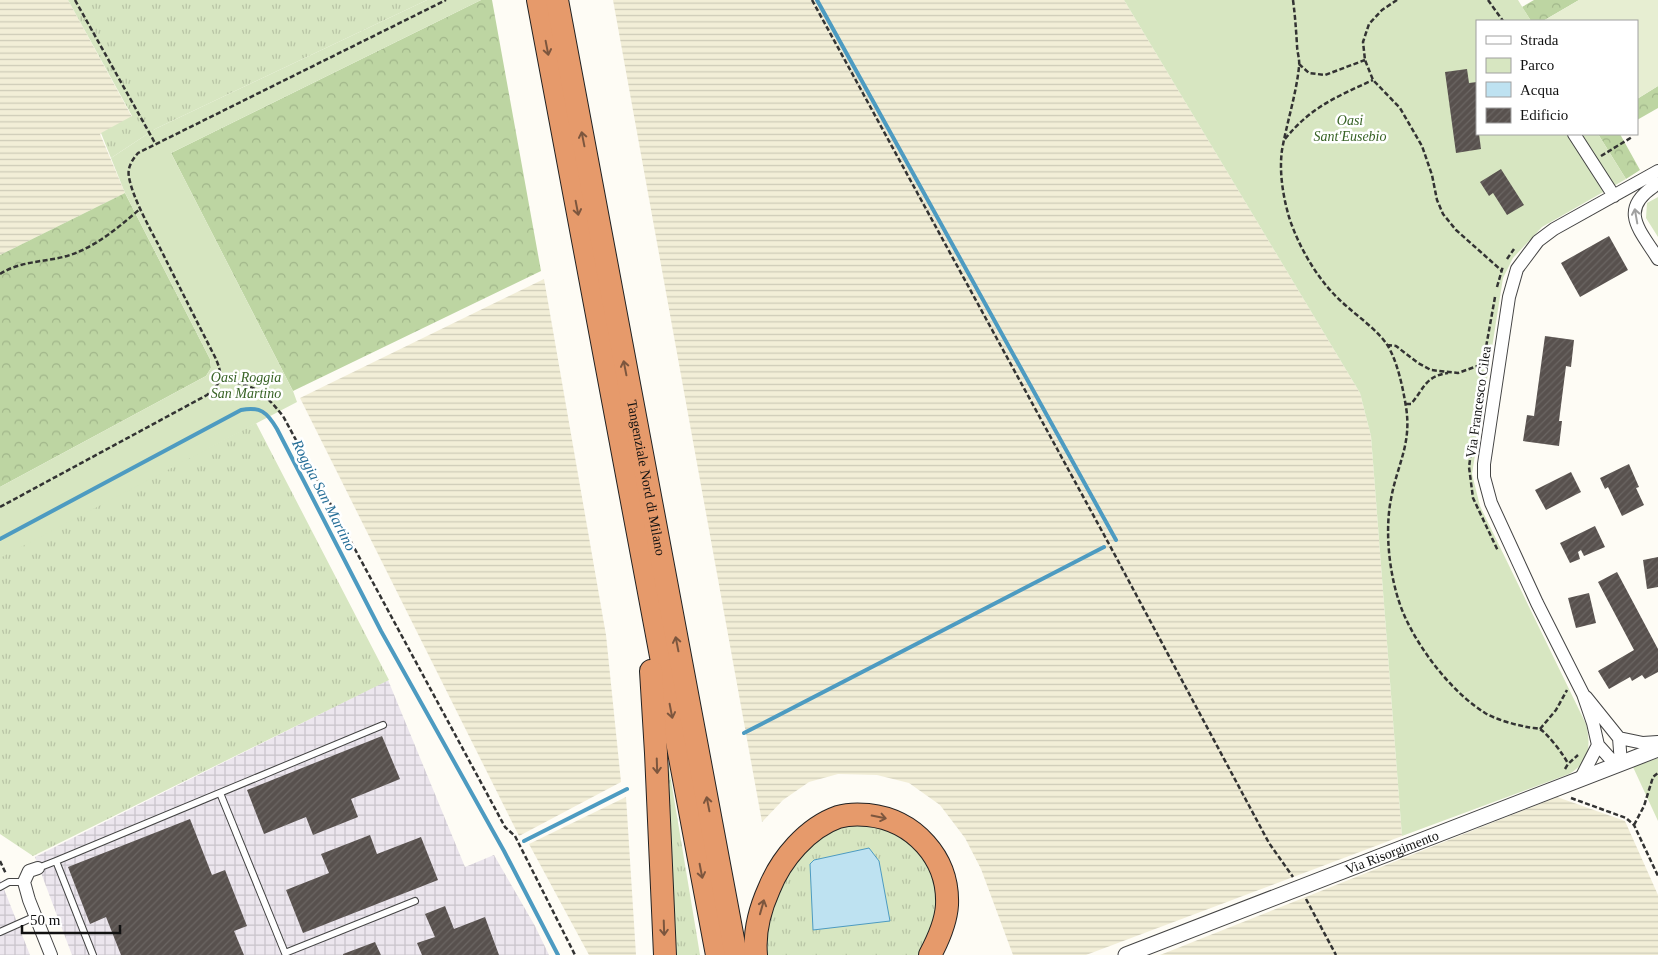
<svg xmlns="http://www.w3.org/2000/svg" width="1658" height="955" font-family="Georgia,serif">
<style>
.industrial{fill:url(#industrial-grid)}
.farmland{fill:url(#farmland-rules)}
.grass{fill:url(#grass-tufts)}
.forest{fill:url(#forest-crowns)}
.park{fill:#d7e6c1}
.pitch{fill:#e7eed2}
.water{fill:#bee2f1;stroke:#4d9bc1}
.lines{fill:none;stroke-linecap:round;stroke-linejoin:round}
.stream{stroke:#4d9bc1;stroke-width:4}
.building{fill:url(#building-hatch)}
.service-casing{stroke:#444;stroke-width:8}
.minor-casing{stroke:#444;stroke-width:14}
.tertiary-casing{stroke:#444;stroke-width:17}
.motorway-casing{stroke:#222;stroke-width:24}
.path{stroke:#333;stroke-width:2.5;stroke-dasharray:5 2.5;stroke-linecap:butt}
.service{stroke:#fff;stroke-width:6}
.minor{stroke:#fff;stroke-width:12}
.tertiary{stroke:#fff;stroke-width:15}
.motorway{stroke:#e69a6b;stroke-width:22}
.oneway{stroke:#7c563e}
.oneway2{stroke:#a0a0a0}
.labels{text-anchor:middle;stroke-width:5;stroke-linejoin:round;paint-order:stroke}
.park-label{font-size:14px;font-style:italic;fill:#386326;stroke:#fff}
.street-label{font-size:14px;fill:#111;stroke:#fff}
.water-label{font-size:15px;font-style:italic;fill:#256e97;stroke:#fff}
</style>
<defs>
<pattern id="industrial-grid" width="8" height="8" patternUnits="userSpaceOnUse" patternTransform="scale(1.25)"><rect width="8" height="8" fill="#ece6ee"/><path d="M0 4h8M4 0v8" fill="none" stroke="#c9c4cb"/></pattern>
<pattern id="farmland-rules" width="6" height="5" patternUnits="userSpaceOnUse" patternTransform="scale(1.25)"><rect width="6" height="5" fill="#f2eed7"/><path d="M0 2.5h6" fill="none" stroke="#cecbb8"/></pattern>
<pattern id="grass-tufts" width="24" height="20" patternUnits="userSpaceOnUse" patternTransform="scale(1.25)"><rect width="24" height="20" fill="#d7e6c1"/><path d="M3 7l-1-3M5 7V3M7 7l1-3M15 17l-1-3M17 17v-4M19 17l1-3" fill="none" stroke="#b8c4a5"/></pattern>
<pattern id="forest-crowns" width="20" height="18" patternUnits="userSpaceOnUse" patternTransform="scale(1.25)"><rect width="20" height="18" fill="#bdd5a2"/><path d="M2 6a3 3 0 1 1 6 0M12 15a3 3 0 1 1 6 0" fill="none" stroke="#a1b68a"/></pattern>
<pattern id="building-hatch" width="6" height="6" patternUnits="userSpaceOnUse" patternTransform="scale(1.25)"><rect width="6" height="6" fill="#58514e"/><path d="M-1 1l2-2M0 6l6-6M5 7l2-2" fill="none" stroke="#6b6663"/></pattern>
</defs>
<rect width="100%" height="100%" fill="#fefcf5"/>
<path class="industrial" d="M388,680l77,187 29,-12 41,71 14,29h-477l-37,-98z
M0,879l30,76h-30z"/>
<path class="farmland" d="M0,0h68l64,117 -32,17 25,59 -125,62z
M613,0h511l236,393 11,43 31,400 -316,119h-73l-32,-86 -16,-31 -25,-33 -31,-22 -32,-8 -39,-1 -29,8 -26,18 -21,22z
M544,279l62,356 15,147 -102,54 -219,-438z
M626,797l10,158h-47l-60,-111z
M1557,797l68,24 33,74v60h-498z"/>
<path class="grass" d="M68,0h359l-272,129 -44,29 -10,-25 31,-17z
M256,423l133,257 -356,176 -33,-22v-278z
M665,744l35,211h-27z
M863,818l55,24 22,52 -16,61h-160l5,-45 26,-51 40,-34z"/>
<path class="forest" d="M481,0h11l49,271 -248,120 -122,-238z
M1534,0h45l-36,21h-12l-9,-14z
M1658,86v22l-21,12v-21z
M1598,134h22l20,36 -14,9z
M125,193l85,166 1,9 -5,8 -206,111v-232z"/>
<path class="park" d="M427,0h54l-310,153 122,238 4,11 -297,156v-71l206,-111 5,-8 -1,-9 -85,-166 -14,-35 44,-29z
M1124,0h394l13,21h-54v113h121l28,45 -84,48 -29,31 -10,20 -31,196 8,32 106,218c5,22 4,38 -17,50l-167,62 -31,-400 -11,-43z
M1658,197v40l-12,-19 1,-15z
M1658,758v63l-25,-54z"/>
<path class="pitch" d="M1579,0h79v86l-21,13v-78h-94z"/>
<path class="water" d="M869,848l10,13 11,60 -77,9 -3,-66 4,-4z"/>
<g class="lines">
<path class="stream" d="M817,0l299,540
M0,539l241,-129c19,-4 26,2 36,19l104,202 123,220 54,104
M744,733l360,-186
M524,841l103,-52"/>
</g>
<path class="building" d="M1467,69l2,14 8,-1v52h2l2,15 -25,4 -11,-81z
M1501,169l23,36 -17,10 -14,-22 -4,3 -9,-14z
M1609,236l19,34 -48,27 -19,-34z
M1545,336l29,4 -3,27 -5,-1 -7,55h3l-3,25 -36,-5 4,-26 7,1z
M1629,464l10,23 -3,1 8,17 -22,11 -14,-29 -3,2 -5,-11z
M1571,472l10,20 -35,18 -11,-20z
M1595,526l10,21 -21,9 -3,-6 -3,2 2,7 -10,4 -10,-20z
M1658,557v30l-11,2 -4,-29z
M1617,572l41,77v23l-13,7 -3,-4 -10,6 -2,-4 -21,12 -11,-18 36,-21 -36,-68z
M1589,593l7,30 -20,5 -8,-30z
M382,736l18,43 -49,20 7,18 -45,18 -7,-18 -42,17 -17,-44z
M190,819l22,56 13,-5 22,56 -13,5 10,24h-123l-15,-38 -16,7 -22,-57z
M370,835l7,19 44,-17 17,43 -135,53 -17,-43 43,-17 -8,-19z
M445,906l9,23 31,-12 14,38h-77l-5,-12 18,-6 -10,-23z
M375,942l6,13h-38v-1z"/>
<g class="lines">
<defs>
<path id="service" d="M220,793l65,160 130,-52
M56,861l327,-136
M38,868l18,-7 37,94
M0,887l9,-5h15
M0,932l36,-16"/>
<path id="minor" d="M1574,134l40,62
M1652,175l1,12c-35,24 -12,44 5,72
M1586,697l33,41 2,25
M1619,738l24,5 15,-1
M1598,745l18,20
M1581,778l17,-33 -5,-22 -10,-29 -46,-91 -46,-100 -7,-26v-13l25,-167 8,-28 21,-28 16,-12 104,-58
M38,868l-9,3 -5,11 5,18 22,55"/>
<g id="tertiary">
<path id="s1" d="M1126,955l532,-206"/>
</g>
<g id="motorway">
<path d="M538,0l179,955"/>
<path id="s2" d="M557,0l179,955"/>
<path d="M651,671l5,82 9,202"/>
<path d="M756,955c-2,-22 4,-46 13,-66 12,-30 38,-61 69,-72 10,-3 21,-3 30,-2 46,5 81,43 79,90 -1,17 -9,35 -17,50"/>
</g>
</defs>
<use href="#service" class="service-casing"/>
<use href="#minor" class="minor-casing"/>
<use href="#tertiary" class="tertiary-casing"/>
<use href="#motorway" class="motorway-casing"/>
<path class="path" d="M75,0l80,143
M812,0l297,544 160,299 24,34
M1293,0c2,15 3,29 4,45 0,7 3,14 2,22 -3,28 -12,55 -17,83 -3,22 1,46 7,67 10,31 30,65 54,86 15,14 31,24 43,40 11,16 17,45 20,64 6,37 -9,58 -15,92 -7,35 -1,85 14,118 16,35 47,75 80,96 12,7 28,11 42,14 4,1 10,1 13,2 7,4 25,27 28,35
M1397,0l-15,10 -13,14 -6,18 2,18 8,20 27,28 22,38 10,29 5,25 6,14 13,16 45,40
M1488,0l15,21
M1299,64l10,9 16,2 40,-15
M1285,139c26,-32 51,-42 88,-59
M1601,156l31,-19
M1507,259l7,-10
M0,274c20,-13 45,-12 67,-18 29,-9 52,-29 74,-48
M1497,287l6,-21
M1495,297l-12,67 -14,103 4,31 25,53
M1387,345l9,1 22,17 13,7 27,3 25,-9
M221,380c33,5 40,9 62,36l222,411 10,9 60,119
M1406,404h5c13,-15 14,-28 37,-31
M0,507l207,-112c16,-13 16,-20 8,-38 -19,-37 -38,-75 -57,-113 -9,-17 -26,-48 -29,-67 -2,-9 3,-17 9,-24l308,-153
M1540,729l16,-19 11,-20
M1565,769l3,-5 10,-9
M1571,798l55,20 8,7 24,51
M1634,825l10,-19 9,-29 5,-4
M0,861l6,13
M1306,899l30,56"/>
<use href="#service" class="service"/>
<use href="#minor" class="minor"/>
<use href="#tertiary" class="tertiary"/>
<use href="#motorway" class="motorway"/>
</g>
<defs><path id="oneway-shaft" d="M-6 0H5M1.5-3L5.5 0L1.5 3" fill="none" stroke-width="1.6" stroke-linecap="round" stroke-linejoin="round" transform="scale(1.25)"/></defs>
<g class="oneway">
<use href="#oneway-shaft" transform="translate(547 48) rotate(79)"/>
<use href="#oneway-shaft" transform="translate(583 139) rotate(-101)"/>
<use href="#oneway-shaft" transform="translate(577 208) rotate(79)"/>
<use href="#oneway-shaft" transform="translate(625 368) rotate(-101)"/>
<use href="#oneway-shaft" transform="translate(677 644) rotate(-101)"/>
<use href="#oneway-shaft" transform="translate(671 711) rotate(79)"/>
<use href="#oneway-shaft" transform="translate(657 766) rotate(88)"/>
<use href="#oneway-shaft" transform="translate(708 804) rotate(-101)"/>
<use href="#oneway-shaft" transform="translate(879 817) rotate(11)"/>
<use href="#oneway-shaft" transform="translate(701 871) rotate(79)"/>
<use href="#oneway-shaft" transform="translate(762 907) rotate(-74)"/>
<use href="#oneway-shaft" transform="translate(664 928) rotate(88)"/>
</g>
<use class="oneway2" href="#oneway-shaft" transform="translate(1636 216) rotate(-100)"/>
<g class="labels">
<g class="park-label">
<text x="1350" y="125">Oasi<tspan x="1350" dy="16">Sant'Eusebio</tspan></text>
<text x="246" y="382">Oasi Roggia<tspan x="246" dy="16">San Martino</tspan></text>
</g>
<g class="street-label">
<text transform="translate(1478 402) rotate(-82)" y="5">Via Francesco Cilea</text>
<text dy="5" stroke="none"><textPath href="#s2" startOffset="486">Tangenziale Nord di Milano</textPath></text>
<text dy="5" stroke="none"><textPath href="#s1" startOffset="285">Via Risorgimento</textPath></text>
</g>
<g class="water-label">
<text transform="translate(324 495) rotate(63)" y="5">Roggia San Martino</text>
</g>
</g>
<rect x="1476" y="20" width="162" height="115" fill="#ffffff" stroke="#a0a0a0"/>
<rect x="1486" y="36" width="25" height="8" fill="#ffffff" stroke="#a0a0a0"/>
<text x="1520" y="45" font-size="15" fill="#111111">Strada</text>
<rect x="1486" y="58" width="25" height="15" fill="#d7e6c1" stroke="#a0a0a0"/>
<text x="1520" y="70" font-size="15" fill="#111111">Parco</text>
<rect x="1486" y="82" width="25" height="15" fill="#bee2f1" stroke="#a0a0a0"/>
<text x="1520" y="95" font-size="15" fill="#111111">Acqua</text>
<rect x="1486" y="108" width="25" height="15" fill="url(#building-hatch)" stroke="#a0a0a0"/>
<text x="1520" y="120" font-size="15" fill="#111111">Edificio</text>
<path d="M22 925v8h98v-8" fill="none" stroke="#111111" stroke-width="2.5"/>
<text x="30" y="925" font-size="15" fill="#111111" stroke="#ffffff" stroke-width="4" paint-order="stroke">50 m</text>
</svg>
